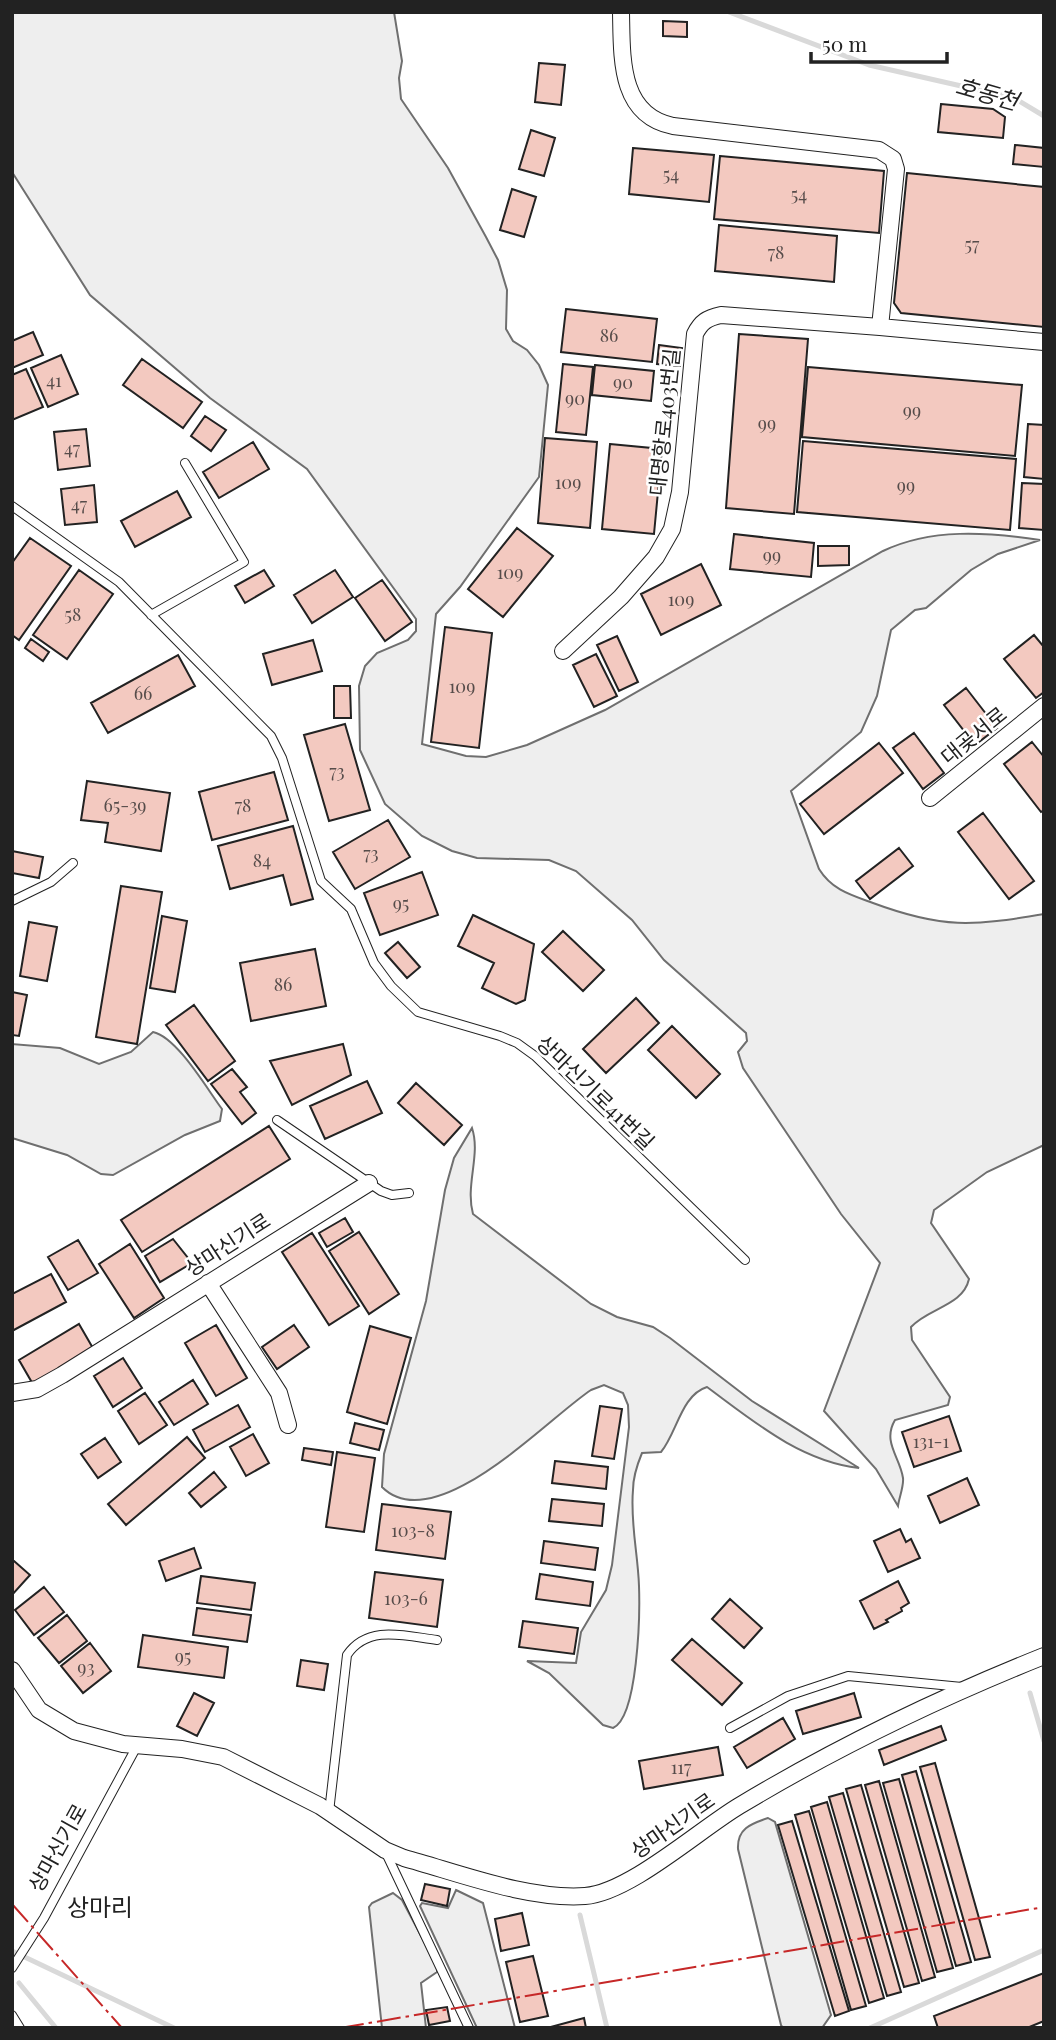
<svg xmlns="http://www.w3.org/2000/svg" width="1056" height="2040" font-family="'Playfair Display','Noto Sans KR',serif">
<style>
.green{fill:#eee;stroke:#6f6f6f;stroke-width:2}
.lines{fill:none;stroke-linecap:round;stroke-linejoin:round}
.stream{stroke:#d9d9d9;stroke-width:5}
.building{fill:#f3c9c0;stroke:#222;stroke-width:2}
.service-casing{stroke:#222;stroke-width:10}
.minor-casing{stroke:#222;stroke-width:18}
.service{stroke:#fff;stroke-width:8}
.minor{stroke:#fff;stroke-width:16}
.power{stroke:#c62828;stroke-width:2;stroke-dasharray:24 5 3.5 5;stroke-linecap:butt}
.labels{text-anchor:middle;stroke-width:5;stroke-linejoin:round;paint-order:stroke}
.number-label{font-size:18px;fill:#564c4a}
.street-label{font-size:21px;fill:#222;stroke:#fff}
.water-label{font-size:23px;font-style:italic;fill:#222;stroke:#fff}
.quarter-label{font-size:24px;fill:#222;stroke:#fff}
</style>
<rect width="100%" height="100%" fill="#fff"/>
<path class="green" d="M12,12h382l8,49 -3,17 2,21 47,69 38,69 12,23 9,30 -1,39 7,12 14,9 12,15 9,20 -9,92 -79,110 -24,27 -14,130 44,12 20,1 41,-12 78,-35 278,-159c48,-23 104,-19 157,-11l-42,14 -27,16 -45,38 -11,2 -24,20 -14,66 -16,36 -70,59 28,78c13,21 32,26 54,34 70,26 99,23 171,11v231l-57,27 -53,38 -3,13 38,56c-6,27 -41,29 -58,48l1,13 38,57 -2,8 -53,15c-13,22 5,37 8,58 1,8 -4,20 -5,28l-22,-37 -52,-58 56,-148 -39,-49 -98,-146 -5,-16 9,-11 -1,-8 -82,-73 -32,-40 -56,-49 -27,-11 -72,-2 -25,-7 -30,-15 -37,-32 -25,-54 -1,-64 6,-20 12,-13 31,-13 8,-9v-12l-109,-150 -97,-71 -120,-103 -78,-123z
M153,1032c24,5 54,57 69,77l-2,12 -35,14 -72,40 -12,-1 -34,-19 -55,-17v-94l48,4 39,16 32,-12z
M472,1128c9,27 -7,57 1,86l118,90 26,13 36,10 17,11 82,63 107,67c-59,-7 -106,-47 -152,-81 -26,8 -30,46 -46,65l-19,1c-5,12 -9,24 -9,37 -3,32 5,64 6,96 1,28 -1,131 -26,142l-10,-3 -54,-52 -22,-12 49,2 5,-31 25,-42 6,-25 17,-138 -1,-22 -5,-12 -19,-8 -13,5c-43,28 -156,150 -209,97l2,-33 42,-153 19,-111 9,-32z
M768,1818l7,4 56,193 -9,13h-39l-2,-3 -43,-176c-1,-20 12,-25 30,-31z
M456,1890l27,13 32,125h-38l-57,-122 2,-3 26,5z
M393,1893l9,7 35,66v6l-16,11 5,45h-44l-13,-121 3,-4z"/>
<g class="lines">
<path class="stream" d="M729,12l140,53 145,33 30,18
M1030,1693l14,48
M580,1915l27,113
M12,1951l162,77
M19,1983l37,45
M870,2028l174,-78"/>
</g>
<path class="building" d="M663,21l24,1v15l-24,-1z
M539,63l26,2 -4,40 -26,-3z
M941,104l52,5 12,8 -2,21 -65,-6z
M531,130l24,8 -11,38 -25,-7z
M1015,145l29,3v19l-31,-3z
M633,148l81,7 -5,47 -80,-8z
M720,156l164,15 -5,62 -165,-14z
M907,173l137,14v140l-143,-14 -7,-10z
M512,189l24,8 -12,40 -24,-7z
M719,225l118,11 -3,46 -119,-11z
M566,309l91,10 -5,43 -91,-10z
M33,332l10,23 -31,13v-27z
M739,334l69,5 -14,175 -68,-6z
M659,345l23,3 -2,18 -23,-2z
M61,355l17,39 -30,13 -17,-39z
M142,359l60,43 -19,26 -60,-43z
M563,364l30,3 -7,68 -30,-3z
M595,365l59,6 -3,30 -59,-6z
M808,367l214,18 -7,71 -213,-19z
M26,369l17,38 -31,13v-45z
M205,416l21,14 -15,21 -20,-15z
M1028,424l16,1v54l-20,-2z
M86,429l4,37 -32,4 -4,-38z
M545,438l52,4 -7,86 -52,-5z
M803,441l213,18 -6,71 -213,-18z
M253,442l16,27 -50,29 -16,-26z
M610,444l52,5 -8,85 -52,-5z
M1022,483l22,1v46l-25,-2z
M94,485l3,37 -32,3 -4,-36z
M177,491l14,26 -56,30 -14,-26z
M517,528l36,28 -50,61 -35,-28z
M734,534l80,9 -3,34 -81,-8z
M30,538l41,28 -52,74 -7,-5v-72z
M818,546h31v19l-31,1z
M701,564l20,41 -60,30 -20,-41z
M79,570l34,24 -46,65 -34,-24z
M264,570l10,16 -29,17 -10,-17z
M335,570l18,27 -41,26 -18,-28z
M382,580l30,42 -27,19 -30,-43z
M445,627l47,6 -13,115 -48,-6z
M1034,635l10,12v45l-8,6 -32,-39z
M617,636l21,46 -19,9 -22,-46z
M31,639l18,13 -6,9 -18,-13z
M313,640l9,31 -50,14 -9,-31z
M596,654l21,42 -23,11 -21,-42z
M178,655l17,31 -87,47 -17,-30z
M334,686h16l1,32h-17z
M966,688l31,40 -22,17 -31,-40z
M345,724l25,86 -41,11 -25,-86z
M914,733l30,40 -21,16 -30,-41z
M1032,742l12,15v53l-3,2 -37,-48z
M879,743l24,30 -79,61 -24,-30z
M274,772l14,48 -76,20 -13,-48z
M87,781l83,12 -9,58 -56,-9 3,-19 -27,-3z
M983,813l51,68 -25,18 -51,-67z
M388,820l22,37 -55,32 -22,-37z
M293,826l20,73 -22,6 -8,-30 -53,14 -12,-43z
M899,848l14,18 -43,33 -14,-18z
M12,851l31,6 -4,21 -27,-5z
M422,872l16,43 -58,20 -16,-42z
M121,886l41,6 -25,152 -41,-7z
M473,915l61,29 -9,56 -9,4 -34,-16 12,-25 -36,-17z
M162,916l25,5 -12,71 -25,-4z
M29,922l28,5 -10,54 -27,-5z
M563,931l41,39 -21,21 -41,-39z
M398,942l22,25 -13,11 -22,-25z
M315,949l11,57 -75,15 -11,-58z
M12,992l15,3 -8,41 -7,-1z
M636,998l23,25 -53,50 -23,-24z
M194,1005l41,56 -27,20 -42,-56z
M672,1026l48,48 -24,24 -48,-48z
M343,1044l8,31 -59,30 -22,-44z
M232,1069l15,18 -7,5 16,21 -14,11 -31,-40z
M367,1081l15,32 -57,26 -15,-33z
M416,1083l46,42 -18,20 -46,-42z
M269,1126l21,33 -148,93 -21,-32z
M345,1218l8,14 -26,15 -8,-14z
M359,1232l40,62 -30,20 -40,-63z
M312,1233l47,73 -30,19 -47,-73z
M173,1239l19,24 -32,19 -15,-26z
M78,1240l20,33 -30,17 -20,-33z
M130,1244l34,54 -30,20 -35,-54z
M51,1274l15,28 -54,29v-37z
M79,1324l15,26 -60,36 -15,-26z
M216,1325l31,53 -31,18 -31,-53z
M294,1325l15,22 -32,22 -15,-22z
M370,1326l41,12 -24,86 -40,-12z
M123,1358l19,30 -29,19 -19,-31z
M193,1380l15,24 -34,21 -15,-23z
M145,1393l22,32 -28,19 -21,-33z
M238,1405l12,22 -45,25 -12,-22z
M600,1406l22,3 -8,50 -22,-3z
M949,1416l12,35 -47,16 -12,-35z
M355,1423l29,7 -5,20 -29,-7z
M253,1434l16,29 -23,13 -16,-29z
M187,1437l18,21 -79,67 -18,-21z
M105,1438l16,24 -23,16 -17,-24z
M304,1448l29,4 -2,13 -29,-5z
M337,1452l38,6 -11,74 -38,-5z
M555,1461l53,6 -2,22 -54,-6z
M214,1472l12,15 -25,20 -12,-14z
M967,1478l12,27 -39,18 -12,-27z
M552,1499l52,5 -2,22 -53,-5z
M382,1504l69,8 -6,47 -69,-9z
M900,1529l6,13 5,-3 9,19 -32,14 -14,-31z
M544,1541l54,7 -3,22 -54,-7z
M194,1548l7,20 -35,13 -7,-20z
M14,1561l16,14 -18,20v-32z
M375,1572l68,8 -6,47 -68,-9z
M540,1574l53,8 -3,24 -54,-7z
M201,1576l54,7 -4,27 -54,-7z
M898,1581l11,22 -8,5 1,3 -16,9 2,2 -14,7 -14,-28z
M44,1587l20,25 -30,23 -19,-25z
M730,1599l32,29 -18,20 -32,-29z
M197,1608l54,7 -4,27 -54,-7z
M67,1615l20,26 -28,22 -21,-25z
M523,1621l55,7 -4,26 -55,-7z
M143,1635l85,12 -4,31 -86,-11z
M692,1639l50,44 -20,22 -50,-45z
M90,1643l21,28 -28,22 -22,-27z
M301,1660l27,4 -4,26 -27,-4z
M194,1693l20,10 -17,33 -20,-10z
M854,1693l7,24 -58,17 -7,-23z
M783,1718l12,21 -48,29 -13,-21z
M941,1726l5,14 -62,25 -5,-15z
M718,1747l5,28 -79,14 -5,-28z
M935,1763l55,194 -15,3 -55,-193z
M916,1771l55,191 -15,4 -54,-191z
M899,1779l54,189 -16,4 -54,-189z
M879,1781l56,196 -13,4 -57,-196z
M861,1785l58,198 -15,4 -58,-198z
M843,1793l58,199 -14,4 -58,-199z
M827,1802l57,196 -15,5 -58,-196z
M809,1811l57,195 -15,4 -56,-195z
M792,1821l57,190 -14,5 -57,-191z
M425,1884l25,5 -3,17 -26,-6z
M522,1913l7,32 -28,6 -6,-32z
M533,1956l15,60 -28,6 -14,-60z
M1044,1973v48l-17,7h-89l-4,-12z
M447,2007l3,14 -21,4 -3,-15z
M584,2018l2,10h-39z"/>
<g class="lines">
<defs>
<path id="service" d="M12,506l107,76 152,154 11,22 39,123 30,28 23,54 17,23 27,26 82,24 17,7 18,13 210,204
M151,615l93,-53 -59,-99
M12,901l39,-19 22,-19
M277,1120l104,71 11,4 17,-2
M730,1728l58,-32 60,-20 114,11
M329,1812l18,-157c21,-31 58,-19 90,-15
M386,1853l83,175
M12,1968l32,-50 93,-172
M12,2015l8,13"/>
<path id="minor" d="M880,327l164,15
M563,651l58,-54 35,-40 16,-28 8,-37 15,-158c6,-12 12,-16 26,-19l159,12 16,-158 -3,-10 -14,-9 -206,-24c-54,-11 -51,-68 -52,-114
M930,798l114,-92
M208,1283l71,110 9,32
M12,1393l25,-4 25,-14 307,-192
M12,1670l27,40 35,21 49,13 59,5 41,8 97,49 65,44 19,8c55,15 124,42 181,38 44,-3 114,-66 154,-90 98,-59 200,-108 305,-150"/>
</defs>
<use href="#service" class="service-casing"/>
<use href="#minor" class="minor-casing"/>
<use href="#service" class="service"/>
<use href="#minor" class="minor"/>
<path class="power" d="M12,1904l110,124
M340,2028l704,-121"/>
</g>
<g class="labels">
<g class="number-label">
<text x="671" y="181">54</text>
<text x="799" y="201">54</text>
<text x="972" y="251">57</text>
<text x="776" y="259">78</text>
<text x="609" y="342">86</text>
<text x="54" y="387">41</text>
<text x="623" y="389">90</text>
<text x="575" y="405">90</text>
<text x="912" y="417">99</text>
<text x="767" y="430">99</text>
<text x="72" y="455">47</text>
<text x="568" y="489">109</text>
<text x="906" y="492">99</text>
<text x="79" y="511">47</text>
<text x="772" y="562">99</text>
<text x="510" y="579">109</text>
<text x="681" y="606">109</text>
<text x="73" y="621">58</text>
<text x="462" y="693">109</text>
<text x="143" y="700">66</text>
<text x="337" y="778">73</text>
<text x="125" y="812">65-39</text>
<text x="243" y="812">78</text>
<text x="371" y="860">73</text>
<text x="262" y="867">84</text>
<text x="401" y="910">95</text>
<text x="283" y="991">86</text>
<text x="931" y="1448">131-1</text>
<text x="413" y="1537">103-8</text>
<text x="406" y="1605">103-6</text>
<text x="183" y="1663">95</text>
<text x="86" y="1674">93</text>
<text x="681" y="1774">117</text>
</g>
<g class="street-label">
<text transform="translate(665 422) rotate(-84)" y="7">대명항로403번길</text>
<text transform="translate(974 736) rotate(-39)" y="7">대곶서로</text>
<text transform="translate(595 1093) rotate(44)" y="7">상마신기로41번길</text>
<text transform="translate(228 1245) rotate(-33)" y="7">상마신기로</text>
<text transform="translate(673 1826) rotate(-35)" y="7">상마신기로</text>
<text transform="translate(58 1848) rotate(-61)" y="7">상마신기로</text>
</g>
<g class="water-label">
<text transform="translate(987 94) rotate(16)" y="8">호동천</text>
</g>
<g class="quarter-label">
<text x="100" y="1916">상마리</text>
</g>
</g>
<rect width="1056" height="2040" fill="none" stroke="#222222" stroke-width="28"/>
<path d="M811 52v10h136v-10" fill="none" stroke="#222222" stroke-width="3.5"/>
<text x="822" y="52" font-size="21" fill="#222222" stroke="#ffffff" stroke-width="5" paint-order="stroke">50 m</text>
</svg>
